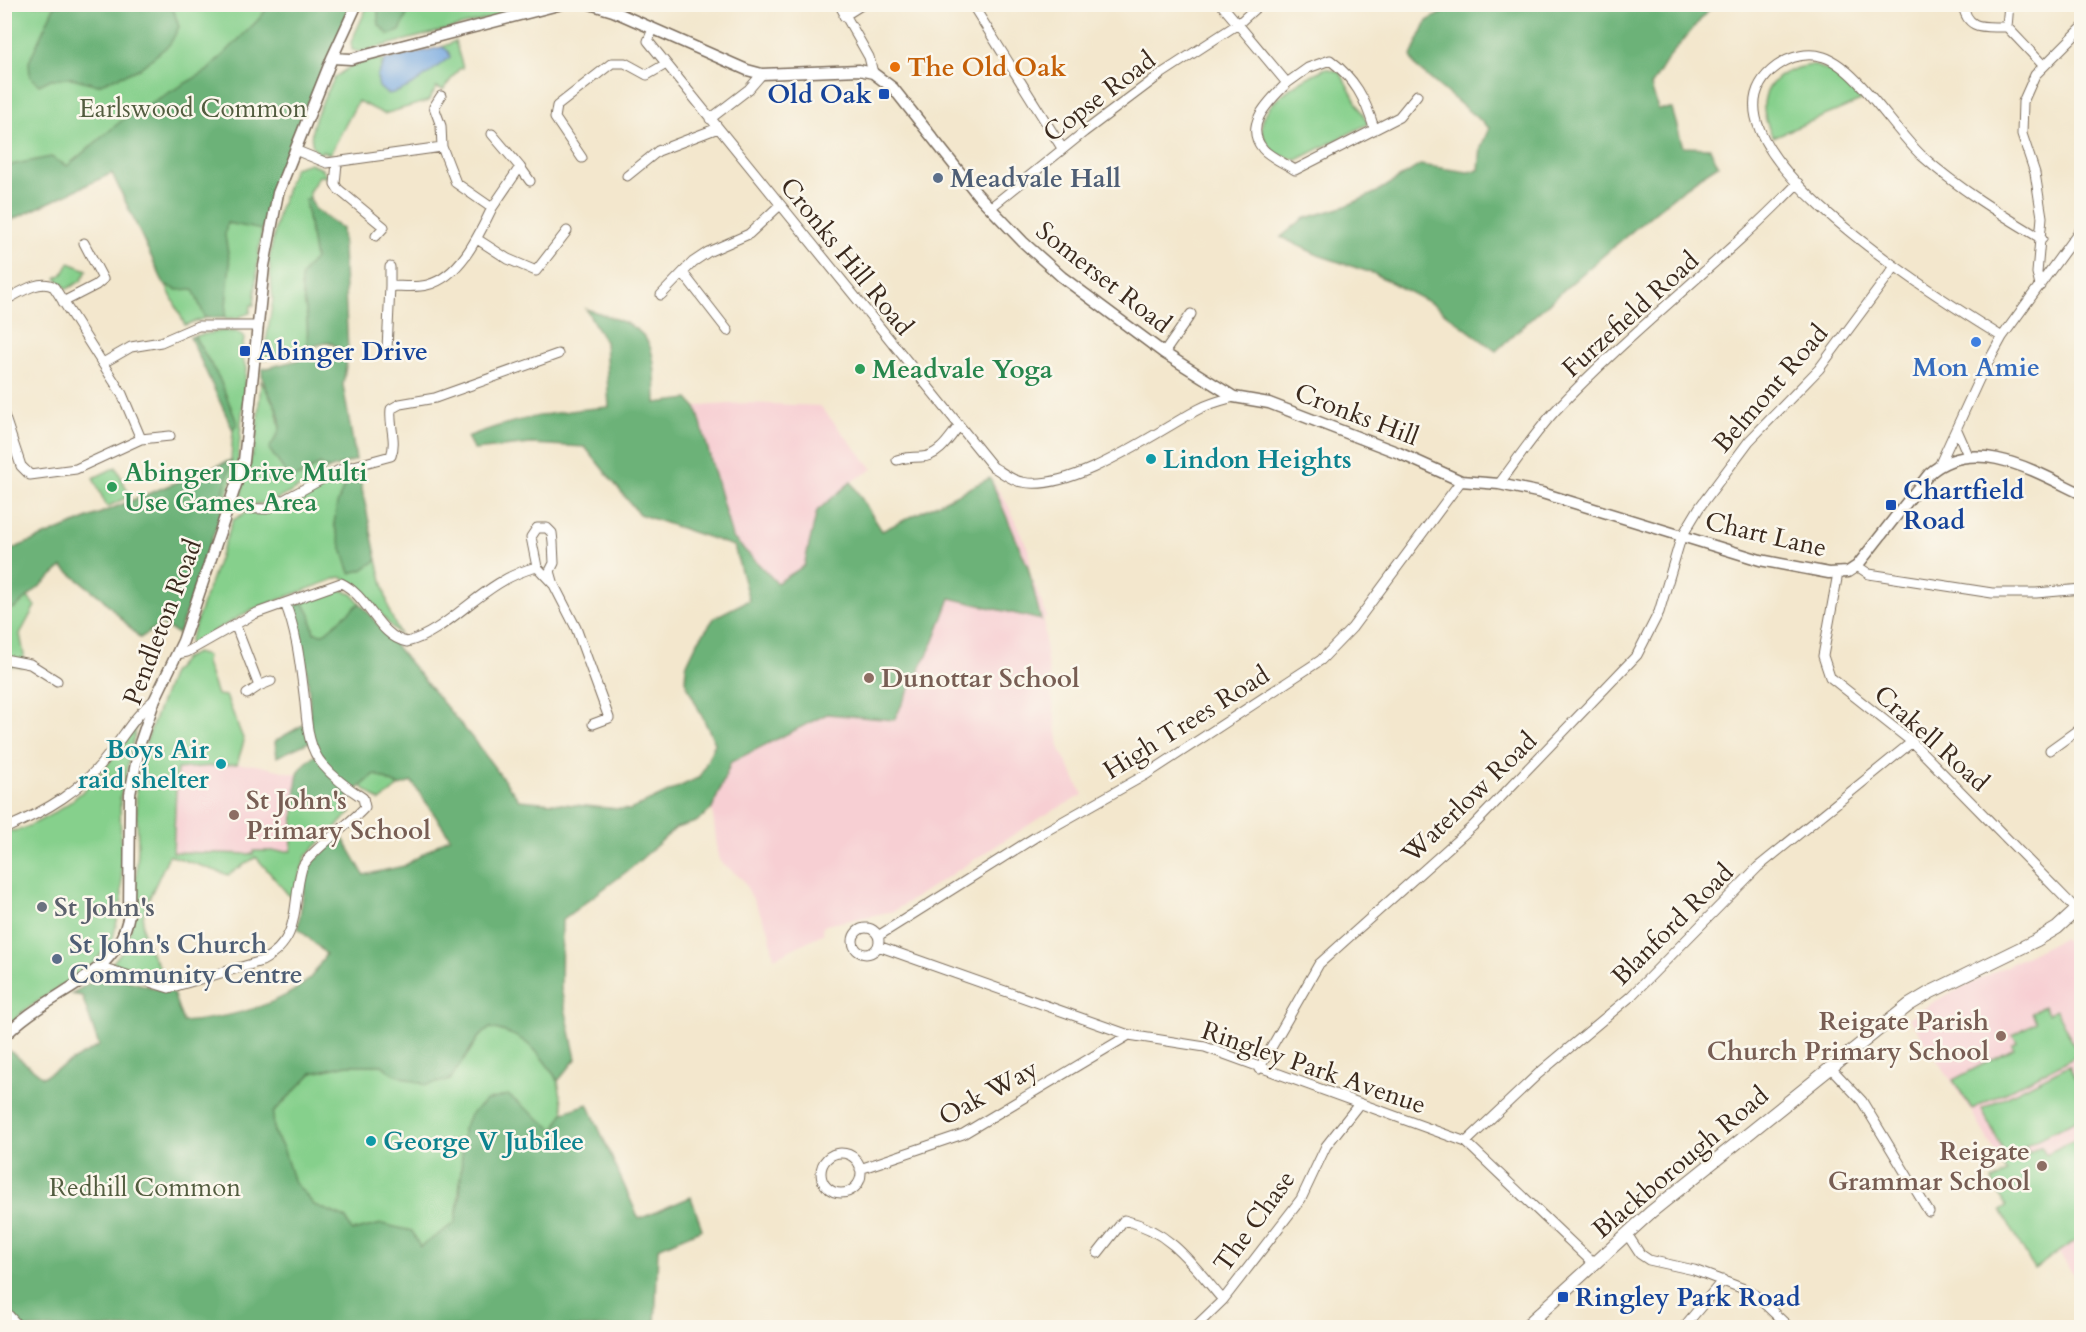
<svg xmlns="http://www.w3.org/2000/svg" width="2086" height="1332" font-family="Cardo,serif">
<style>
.built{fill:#f7cfd3}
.green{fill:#86d08c;stroke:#607d55;stroke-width:1.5}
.forest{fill:#6cb278;stroke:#546e4b;stroke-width:1.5}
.water{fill:#74a7e0;stroke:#58687f;stroke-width:1.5}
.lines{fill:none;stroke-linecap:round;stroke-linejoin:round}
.minor-casing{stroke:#7b6c5b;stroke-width:11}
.tertiary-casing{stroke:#7b6c5b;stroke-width:13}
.secondary-casing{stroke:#7b6c5b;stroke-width:14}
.minor{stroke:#fff;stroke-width:9}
.tertiary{stroke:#fff;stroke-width:10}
.secondary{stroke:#fff;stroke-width:12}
.food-dot{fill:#e8710a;stroke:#fbf7ec;stroke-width:2}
.transit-dot{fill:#1a4fb4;stroke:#fbf7ec;stroke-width:2}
.service-dot{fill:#5c6f8a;stroke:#fbf7ec;stroke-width:2}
.shop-dot{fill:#3f7fe0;stroke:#fbf7ec;stroke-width:2}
.leisure-dot{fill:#2e9e5b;stroke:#fbf7ec;stroke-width:2}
.culture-dot{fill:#0f9aa8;stroke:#fbf7ec;stroke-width:2}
.education-dot{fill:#8d6e63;stroke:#fbf7ec;stroke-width:2}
.worship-dot{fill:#6b7280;stroke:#fbf7ec;stroke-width:2}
.labels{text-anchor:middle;stroke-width:5;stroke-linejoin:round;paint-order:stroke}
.food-label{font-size:26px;font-weight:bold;fill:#c56008;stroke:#fbf7ec;text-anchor:start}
.transit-label{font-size:26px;font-weight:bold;fill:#164399;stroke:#fbf7ec;text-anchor:start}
.street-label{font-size:26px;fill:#3b2a1e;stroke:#fbf7ec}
.park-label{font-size:26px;fill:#525c3f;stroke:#fbf7ec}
.service-label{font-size:26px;font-weight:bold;fill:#4e5e75;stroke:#fbf7ec;text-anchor:start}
.shop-label{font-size:26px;font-weight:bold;fill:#366cbe;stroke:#fbf7ec}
.leisure-label{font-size:26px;font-weight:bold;fill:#27864d;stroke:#fbf7ec;text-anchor:start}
.culture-label{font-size:26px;font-weight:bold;fill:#0d838f;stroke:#fbf7ec;text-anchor:start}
.education-label{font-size:26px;font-weight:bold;fill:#785e54;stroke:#fbf7ec;text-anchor:start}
.worship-label{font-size:26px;font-weight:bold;fill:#5b616d;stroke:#fbf7ec;text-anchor:start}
</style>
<rect width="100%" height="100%" fill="#fbf7ec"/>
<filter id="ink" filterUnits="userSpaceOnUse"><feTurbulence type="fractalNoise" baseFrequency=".0167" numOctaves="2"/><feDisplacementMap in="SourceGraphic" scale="12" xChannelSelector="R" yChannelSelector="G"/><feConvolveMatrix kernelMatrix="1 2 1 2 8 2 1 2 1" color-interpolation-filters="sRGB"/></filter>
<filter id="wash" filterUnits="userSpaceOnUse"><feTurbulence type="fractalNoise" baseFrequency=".008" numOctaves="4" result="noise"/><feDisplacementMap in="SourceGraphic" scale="24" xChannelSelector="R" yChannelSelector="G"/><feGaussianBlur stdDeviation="1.35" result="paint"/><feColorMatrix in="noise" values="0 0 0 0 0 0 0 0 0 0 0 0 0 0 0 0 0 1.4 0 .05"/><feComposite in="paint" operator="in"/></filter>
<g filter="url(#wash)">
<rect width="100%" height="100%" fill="#f3e7cd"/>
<path class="built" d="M747,403l73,3 53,63 -22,13 31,49 108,-53 17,25 22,48 1,15 -2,1 19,50 -3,1 1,27 14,102 24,48 -40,21 -149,95 -68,14 -4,3 2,5 -50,25 -5,-27 -26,-51 -24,-20 -7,-51 -12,-32 15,-34 -29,-77 12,-26 17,-23 34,-17 -53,-194z
M238,764l18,1 41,9 -6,77h-37v3l-81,-2 4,-83z
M2063,938l18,23v326l-22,-34 -25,16 -33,-59 5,-4 -14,-25 15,-9 -36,-61 -62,-93 26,-17z"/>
<path class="green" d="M4,5h348c-33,72 -71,145 -89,222 -6,25 -6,53 -9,78h-3l-1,8 -14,5h-31l-20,7 -73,-152 -107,50z
M368,5h173l-181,47 -8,-2 -1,-8z
M455,41l8,27 -4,1 -16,21 -6,-3 -9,14 -44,13 -26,-13 -28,53 -8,-3 -2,3c-23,-13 6,-58 15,-77l16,-11 22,-7 12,1 -4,6 17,26 52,-35 -2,-6 -6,-4z
M1812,65l23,7 26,29 -88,36c-21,-39 -4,-66 39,-72z
M1326,68l14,4 28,52 -71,36c-19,-5 -27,-6 -34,-26 -9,-29 41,-56 63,-66z
M310,163l12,6 5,8 -8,-1 -10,16 1,6 -5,1 10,61c-20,19 -14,22 -10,45 3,14 3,28 2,43l-44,12 10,-60 -4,-40 9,-46 16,-46z
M69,263l18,7 -6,11 -14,8 -11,-11 7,-4z
M223,331l15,1 6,5 -2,20 4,11 -8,92 -32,98 -28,76 -17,-10 -21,14 -38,-40 -40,-31 -35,29 8,10 -15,28 4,21 -2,12 -17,-2v-113l226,-92 2,-30 4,-7 -18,-45 -25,-42z
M261,381l15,27 4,20 21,49 19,-13 9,5c-26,16 -52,36 -82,36l-6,-11 15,-53z
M116,467l14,29 -23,11 -14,-29z
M349,473l-15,51 16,48 12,-2 15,-10 13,53 10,22c-21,-17 -32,-50 -60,-58l-89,33 -59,34 -3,-2 44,-122 12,-7 29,-2z
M342,590l10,4 8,9 -36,31 -10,-1 -4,-18 -7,-13 30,-11z
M196,653l11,3 -1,7 11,32 9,1 18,45 -7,23 -60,5 -4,83 80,2 1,-3h37l4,-50 50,-1 6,12 -45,44 -14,43 -36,-42 -28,18 -59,-20c-27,63 -43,67 1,127l-60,-16 15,-19 9,-30 4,-69 -2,-61 9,-42 27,-72 13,-15z
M137,725l-17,73 2,101 -9,40 -19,24 -70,48 -19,17 -1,-198c14,3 23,-3 35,-9 45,-21 70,-57 98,-96z
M375,774l24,12 -19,15 -19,-15z
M2044,1006l4,8 8,-4 23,45 -107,54 -19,-29 61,-32 -2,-3 5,-3 -4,-7 23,-13 -4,-10z
M490,1028l19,3 31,20 18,30 6,31 -10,18 -90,21c-5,24 -4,48 -9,72l-35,24 -38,-23 -31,7 -5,-13 -32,-13 -21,-25 -10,-32 -9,-15 -1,-20 39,-40 35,-8h35l11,9 14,4 57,-18 14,-22z
M2069,1065l12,24v28l-56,29 4,7 12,-7 5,8 35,-17v101c-17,8 -30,20 -47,31l-33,-59 5,-4 -14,-25 15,-8 -8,-14 7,-3 -24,-47z"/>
<path class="forest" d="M1457,4l256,1 -44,52 -18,29 7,23h14l11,38 27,1 8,17c-34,21 -64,48 -94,73 -44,37 -86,74 -128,113l-62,-46 -59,-31 -57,-19 -37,-18 22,-18 43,-13 31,-14 43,-27 48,7 11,-2 2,-23 8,-19 -73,-61 -5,-11 16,-35z
M55,5h117l7,22 -9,17 -31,25 -41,16 -26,-7 -21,1 -12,6 -9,-9 -1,-14z
M270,5h82l-67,150 -23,75 -35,-7 -2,13 5,28 -5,53 -20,1 -12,-29 -16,1 -13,-6 -52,-111 -107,50v-54l6,-4 40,-8 16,9 59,-49 81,-46 51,-51z
M377,5h34l-11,26 -11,4 -10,-10z
M310,198l5,11 27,20 6,122h-5l-14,-9 -22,6c1,-15 1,-29 -2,-43 -5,-23 -10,-26 10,-46l-10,-60z
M586,309c65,20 69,25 70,94l32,-4 9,10 35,128 45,46 27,-17 13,-55 34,-29 31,49 108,-53 38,89 13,53 -91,-22 -16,43 -40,79 -67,-6 -96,48 -19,47 -16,13 -20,6 -46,41 -68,51 -1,69 15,70 -18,22c-19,-30 -32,-46 -68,-53l-12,10 -28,42 -24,5 -33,-11 -11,-9h-35l-35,8 -39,40 1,20 9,15 10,32 21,25 32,13 6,13 30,-7 30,7 8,16 35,-24 5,-25 3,-69 7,-14 15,-14 23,-6 46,35 10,-18 24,-8 51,115 52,-22 11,32 -44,19 -3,79 -650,1 1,-280 37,29 56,-31 -17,-50 -11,-2 33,-20 69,19 10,29c41,-4 91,-13 124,-41 7,-6 13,-18 19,-27l-28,-26 9,-60 34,-33 23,40 40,-9 46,-29 -38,-55 -13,4 -24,-12 -30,26 -50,1c2,-25 -1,-31 21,-46l-5,-14 -34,16 -2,-16 35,-20c0,-38 -6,-79 -19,-114l12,-5 7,13 4,18 9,1 37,-31 113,136 46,61 111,10 70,-33 15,-34 -30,-62 1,-15 11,-23 18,-26 34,-17 -15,-54 -95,-32 -54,-67 -54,-3 -57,6 -7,-13c48,-19 91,-26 142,-30l-4,-65z
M194,336l25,42 18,45 -4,7 -43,-93z
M327,353l20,6 -4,26 13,75 -27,9 -9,-5 -29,16 -22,-31c3,-6 10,-15 11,-21 3,-22 -20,-38 -18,-59z
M232,460l-9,34 3,5 -48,135 -17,-10 -21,14 -38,-40 -40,-31 -47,41 -10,2v-58z
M358,470l19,90 -15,10 -12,3 -16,-49 3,-20 12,-31z"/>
<path class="water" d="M442,47l6,4 2,6c-19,14 -39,34 -63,37l-8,-7 -2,-10 8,-17z"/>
</g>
<g filter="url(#ink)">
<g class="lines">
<defs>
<path id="minor" d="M839,4l30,53 4,16
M972,4l90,144
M1221,4l66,79c-16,17 -45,41 -24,66 7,8 23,15 32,21l104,-53 18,-22
M1963,4c4,28 23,22 44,23l36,38
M844,16l19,-12
M2007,27l2,-23
M653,29l-5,12 345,426c9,5 19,14 29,15 49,11 134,-50 177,-73 11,-6 24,-9 35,-12
M1287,83l21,-15 22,-8c25,19 35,38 44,68
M441,96l-7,11 7,19 1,21
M710,119l39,-30 13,-15
M492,134l28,33 -28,41
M295,150l32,13 115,-16 14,36 36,25c-13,27 -32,69 -65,77 -11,3 -25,1 -37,1l-3,63
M582,158l-27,-40 2,-12 55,-43h13l22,12 19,-11
M337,163l-2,21 3,5 46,38 -8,9
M520,167l10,14
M627,176l31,-25 60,-23
M990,208l94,-76 77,-58 77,-50 22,-20
M477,239l31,20 28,12 31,-40
M683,273l45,58
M390,286v-19
M2040,286l-3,-13 5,-56 -7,-44 -13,-39 1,-32 12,-27 47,-47
M661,295l32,-33 15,-10 41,-18 31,-29
M4,301c14,-7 35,-23 50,-14l68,107 19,45 -65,30 -46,6 -9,-9 -17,-51
M63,302l33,-17 7,-6 -19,-36
M2002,337c-50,-32 -327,-197 -225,-271 14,-10 31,-14 47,-9 33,11 70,73 98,99 36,32 78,58 120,83
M1164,353l27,-39
M103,363l28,-16 30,-5 37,-16h60
M1957,430l11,25
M141,439l29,-3
M897,460c9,-3 15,-3 24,-3 17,0 28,-18 37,-30
M1939,466l41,-89 22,-40 80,-110
M1499,484c18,-24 36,-51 56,-73 76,-81 166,-148 243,-228
M229,508l38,1 72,-39 52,-14c6,-16 -2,-30 0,-47l9,-5 35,-6 123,-44
M1857,566l12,8 123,19h44l46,-4
M1838,573l-15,83 7,21 82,65 164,167
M554,585l-4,-14 4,-8 -1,-21 -1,-9 -5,-5h-10l-6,9 6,30 17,18 22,43 33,90 -16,6
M235,624l24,62 12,-5
M177,654l10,-2 67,-38 87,-31c28,13 37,54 66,59 45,-12 77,-63 130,-75
M4,659l26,5 27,17
M247,694l12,-8
M2050,750l32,-23
M4,829c42,-18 79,-39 106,-76 15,-19 26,-39 45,-54
M853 941a13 13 0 1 1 26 0a13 13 0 1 1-26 0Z
M878,936l159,-100 110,-62 174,-114 31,-32 109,-147
M878,946l251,89 76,12 261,95 127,121
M101,967l68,21 93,-27c41,-23 29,-55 40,-93 5,-15 51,-46 63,-61l-2,-9c-14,-9 -29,-20 -40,-33 -17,-19 -16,-47 -19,-71 -4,-31 -7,-61 -19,-91
M1830,1067l32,34 67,111
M1259,1069l60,-105 154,-138 164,-171 22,-43 22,-74 18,-30 50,-67 70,-72 75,-101
M1466,1142l72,-68 92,-77 128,-130 154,-125
M821 1173a20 20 0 1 1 40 0a20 20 0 1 1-40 0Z
M860,1169l103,-35 166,-99
M1627,1234l13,20 9,6 45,10 58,22 38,36
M1098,1253l26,-33c47,11 69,45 99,80
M4,1310l16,18
M1194,1328l29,-28 78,-101 25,-53 33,-42
M1683,1328l40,-48"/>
<path id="tertiary" d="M590,4l23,7 134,59 15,4 97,-4 14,3 20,15 84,106 46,48 39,35 102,76 70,44 35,6 130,50 62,28 38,3 43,9 218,67 69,13 19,-1 9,-6 72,-92c45,-40 107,-2 153,20
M332,58l19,1 211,-55
M4,1037c42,-47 113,-55 125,-123l1,-120 10,-51 15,-44 28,-58 61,-180 20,-195 14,-73 54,-135 25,-54"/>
<path id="secondary" d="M1524,1328l127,-116 258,-207 20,-12 108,-53 20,-12 25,-23"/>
</defs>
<use href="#minor" class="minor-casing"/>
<use href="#tertiary" class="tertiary-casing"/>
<use href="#secondary" class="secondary-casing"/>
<use href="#minor" class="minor"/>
<use href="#tertiary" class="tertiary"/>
<use href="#secondary" class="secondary"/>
</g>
</g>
<circle class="food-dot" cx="895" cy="67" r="6"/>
<g class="transit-dot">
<rect x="878" y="88" width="12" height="12" rx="3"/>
<rect x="239" y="345" width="12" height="12" rx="3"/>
<rect x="1885" y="499" width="12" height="12" rx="3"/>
<rect x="1557" y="1291" width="12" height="12" rx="3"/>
</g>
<g class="service-dot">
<circle cx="938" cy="178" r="6"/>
<circle cx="57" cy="959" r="6"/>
</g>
<circle class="shop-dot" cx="1976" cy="342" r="6"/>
<g class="leisure-dot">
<circle cx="860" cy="369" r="6"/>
<circle cx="112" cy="487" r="6"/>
</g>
<g class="culture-dot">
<circle cx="1151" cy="459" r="6"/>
<circle cx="221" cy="764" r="6"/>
<circle cx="371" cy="1141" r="6"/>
</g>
<g class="education-dot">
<circle cx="869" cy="678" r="6"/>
<circle cx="234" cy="815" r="6"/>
<circle cx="2001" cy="1036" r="6"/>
<circle cx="2042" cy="1166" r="6"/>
</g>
<circle class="worship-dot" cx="42" cy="907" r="6"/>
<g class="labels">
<g class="food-label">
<text x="907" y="76">The Old Oak</text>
</g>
<g class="transit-label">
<text x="872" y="103" text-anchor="end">Old Oak</text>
<text x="257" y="360">Abinger Drive</text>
<text x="1903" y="499">Chartfield<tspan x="1903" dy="30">Road</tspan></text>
<text x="1575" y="1306">Ringley Park Road</text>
</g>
<g class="street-label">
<text transform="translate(1099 96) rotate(-37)" y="9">Copse Road</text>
<text transform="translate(847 256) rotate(51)" y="9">Cronks Hill Road</text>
<text transform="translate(1104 277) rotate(38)" y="9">Somerset Road</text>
<text transform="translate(1630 314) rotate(-42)" y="9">Furzefield Road</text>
<text transform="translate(1770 388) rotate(-49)" y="9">Belmont Road</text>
<text transform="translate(1357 414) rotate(21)" y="9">Cronks Hill</text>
<text transform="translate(1766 534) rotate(13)" y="9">Chart Lane</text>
<text transform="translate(162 622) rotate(-69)" y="9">Pendleton Road</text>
<text transform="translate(1186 722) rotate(-32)" y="9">High Trees Road</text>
<text transform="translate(1932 738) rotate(42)" y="9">Crakell Road</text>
<text transform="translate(1469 797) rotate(-44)" y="9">Waterlow Road</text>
<text transform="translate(1672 924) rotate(-45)" y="9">Blanford Road</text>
<text transform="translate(1314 1067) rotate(19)" y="9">Ringley Park Avenue</text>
<text transform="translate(988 1092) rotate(-29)" y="9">Oak Way</text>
<text transform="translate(1680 1162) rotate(-40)" y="9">Blackborough Road</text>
<text transform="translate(1254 1221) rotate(-54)" y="9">The Chase</text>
</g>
<g class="park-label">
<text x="193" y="117">Earlswood Common</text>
<text x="145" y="1196">Redhill Common</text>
</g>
<g class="service-label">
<text x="950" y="187">Meadvale Hall</text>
<text x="69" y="953">St John's Church<tspan x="69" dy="30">Community Centre</tspan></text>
</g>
<g class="shop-label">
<text x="1976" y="376">Mon Amie</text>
</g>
<g class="leisure-label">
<text x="872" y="378">Meadvale Yoga</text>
<text x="124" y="481">Abinger Drive Multi<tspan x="124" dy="30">Use Games Area</tspan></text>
</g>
<g class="culture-label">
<text x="1163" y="468">Lindon Heights</text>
<text x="209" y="758" text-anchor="end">Boys Air<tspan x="209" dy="30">raid shelter</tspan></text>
<text x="383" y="1150">George V Jubilee</text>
</g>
<g class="education-label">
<text x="881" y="687">Dunottar School</text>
<text x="246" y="809">St John's<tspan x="246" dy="30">Primary School</tspan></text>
<text x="1989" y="1030" text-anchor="end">Reigate Parish<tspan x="1989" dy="30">Church Primary School</tspan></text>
<text x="2030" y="1160" text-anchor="end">Reigate<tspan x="2030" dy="30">Grammar School</tspan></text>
</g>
<g class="worship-label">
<text x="54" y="916">St John's</text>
</g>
</g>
<rect width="2086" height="1332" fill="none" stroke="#fbf7ec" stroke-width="24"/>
</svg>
